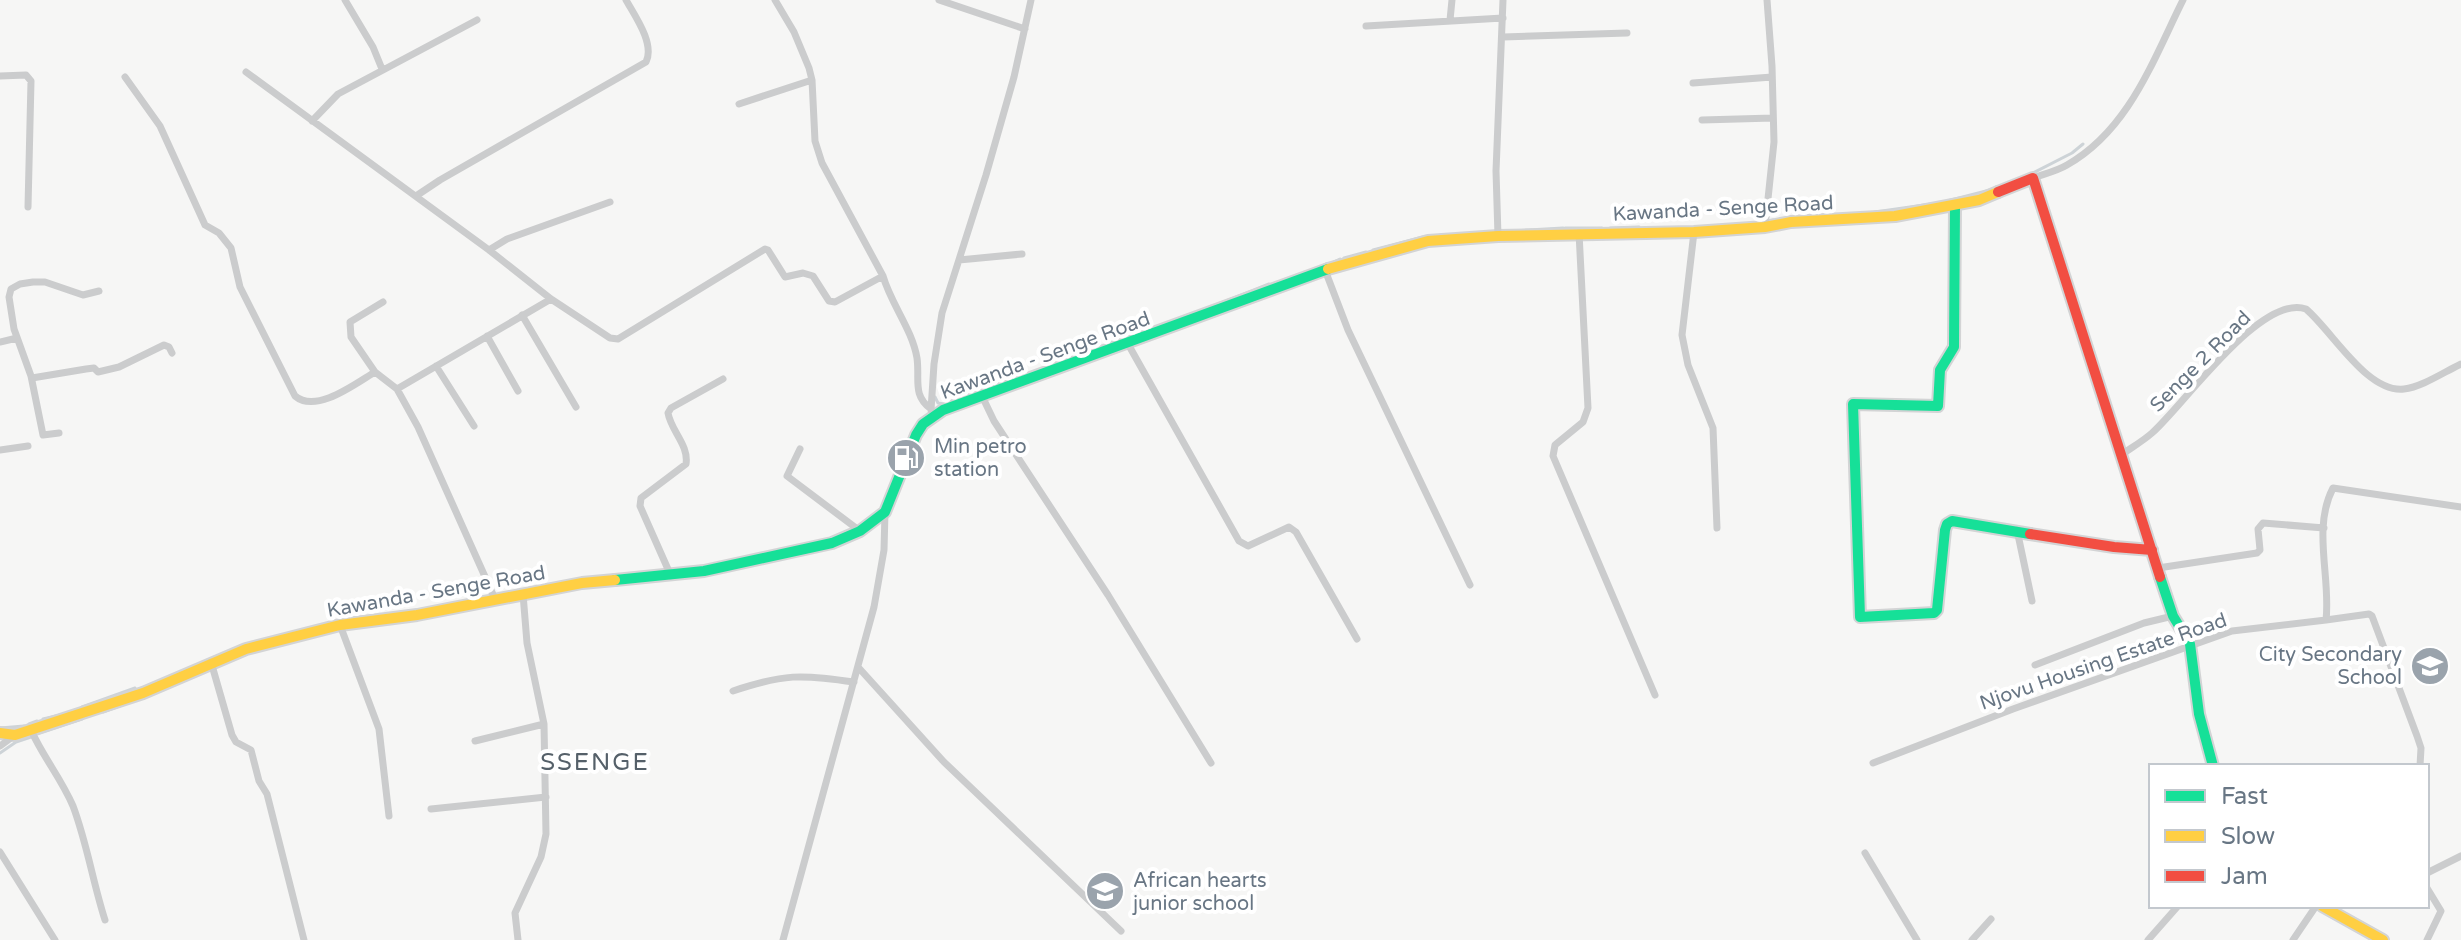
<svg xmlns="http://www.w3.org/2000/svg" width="2461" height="940" font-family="'Varela Round',sans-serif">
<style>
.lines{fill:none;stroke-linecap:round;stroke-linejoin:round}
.stream{stroke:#cdd3d7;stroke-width:3}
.fast-casing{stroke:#d3d4d5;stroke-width:14}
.slow-casing{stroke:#d3d4d5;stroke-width:14}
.jam-casing{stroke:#d3d4d5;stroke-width:14}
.street{stroke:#cbcccd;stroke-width:7}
.fast{stroke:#16e098;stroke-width:10}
.slow{stroke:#ffcf43;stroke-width:10}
.jam{stroke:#f24e42;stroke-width:10}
.labels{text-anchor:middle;stroke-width:8;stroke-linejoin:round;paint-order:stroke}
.street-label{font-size:20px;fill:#687684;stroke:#fff}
.poi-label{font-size:20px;fill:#687684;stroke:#fff;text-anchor:start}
.quarter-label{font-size:24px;letter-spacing:2px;fill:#556069;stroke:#fff}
</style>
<rect width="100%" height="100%" fill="#f6f6f5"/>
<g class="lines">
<path class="stream" d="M2031,174l41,-21 11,-9
M1947,201l43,-11
M1875,212l56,-8
M1745,224l28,-4
M1565,228h37
M1610,228l29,-1
M1646,228h24
M1511,231l52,-3
M1440,235l26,-1
M1373,250l50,-13
M1344,258l22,-6
M1329,264l11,-5
M1276,284l16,-6
M1176,321l93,-37
M1004,382l67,-23
M935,397l3,6 6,1 48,-18
M82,707l53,-19
M103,712l52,-19
M43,719l17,-4
M29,724l8,-3
M0,728l24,-2
M37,734l45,-15
M0,753l16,-11 15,-5"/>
<defs>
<path id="fast" d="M1955,206l-1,141 -14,23 -2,36 -85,-2 7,213 74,-4 3,-3 8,-80 2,-6 5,-3 78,13
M2160,577l13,39 17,28 9,70 14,52
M615,580l89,-9 128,-28 28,-12 25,-19 31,-77 7,-11 20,-14 385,-141"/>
<path id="slow" d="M1328,269l100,-28 70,-5 196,-4 71,-5 26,-5 104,-6 84,-16 19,-8
M0,733l15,2 128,-42 103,-44 94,-24 77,-10 165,-32 33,-3
M2322,906l61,34"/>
<path id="jam" d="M1998,192l35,-14 127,399
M2030,534l84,13 38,3"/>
</defs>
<use href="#fast" class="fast-casing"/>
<use href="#slow" class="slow-casing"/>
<use href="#jam" class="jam-casing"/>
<path class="street" d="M345,0l28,47 9,22
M775,0l19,32 15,36 3,12 3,61 7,22 61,113c8,28 29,53 34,82 3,22 -5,37 14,51
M939,0l86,29
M1450,20l2,-20
M1366,26l137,-8
M1503,37l124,-4
M246,72l243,178 62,49 59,39 8,1 147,-90 3,1 17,27 18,-4 10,3 16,25 6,1 48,-26
M0,76l26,-1 5,6 -3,126
M125,77l35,49 45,99 14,8 12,15 9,39 55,109c21,18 60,-12 80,-24
M1693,83l79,-6
M739,104l73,-24
M1702,120l71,-2
M312,121l26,-27 139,-74
M2033,178c11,-4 24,-7 34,-13 62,-35 86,-105 116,-165
M416,196l24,-16 206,-118c9,-18 -11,-46 -20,-62
M1765,227l9,-85 -2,-76 -5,-66
M1694,232l-12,103 6,30 25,63 4,100
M1579,233l9,175 -5,14 -28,23 -2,11 102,239
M1498,236l-2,-65 7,-171
M489,250l18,-11 103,-37
M959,260l63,-6
M1325,270l23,60 122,255
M383,302l-33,20 1,15 24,35 22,17 21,38 77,172
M522,315l54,92
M487,336l31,55
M0,342l17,-4
M1128,344l111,197 9,5 41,-19 7,5 61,107
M436,366l38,60
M32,378l54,-9 8,-1 4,4 21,-5 45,-22 5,2 3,6
M397,389l154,-90
M982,396l12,25 114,174 103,168
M931,410l3,-46 8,-51 44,-138 28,-98 17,-77
M59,433l-16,2 -12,-59 -17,-47 -5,-32 2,-8 9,-5 13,-2h12l38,13 16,-4
M800,449l-13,27 73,55
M0,450l28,-4
M2121,455c10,-7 22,-14 31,-22 32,-28 109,-140 154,-124 27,23 61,84 98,80 18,-2 40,-17 57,-25
M2017,530l15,71
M2158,568l99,-15 3,-3 -2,-21 5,-6 61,5
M671,576l-31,-70 1,-8 45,-34c3,-19 -15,-33 -18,-51l3,-5 52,-29
M2326,620l43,-6 3,2 45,120 4,12 -1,18
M340,625l39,104 10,87
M211,662l21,73 4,7 15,8 8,31 8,13 37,146
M2035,665l109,-42 29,-7
M858,667l86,95 177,169
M733,691c51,-17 68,-17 121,-9
M31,730c12,27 30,48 42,76 14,37 20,77 32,114
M475,741l69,-17
M0,746l15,-11
M1873,763l140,-54 219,-78 94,-11c5,-42 -14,-92 7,-132l128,19
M431,809l115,-12
M0,852l55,88
M1865,853l52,87
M2427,873l34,-17
M2427,888l14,23 -14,29
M518,940l-3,-27 26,-56 5,-23 -2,-110 -17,-81 -4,-49
M783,940l91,-333 10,-57 1,-38
M1972,940l19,-21
M2148,940l30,-34
M2293,940l23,-34"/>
<use href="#fast" class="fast"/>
<use href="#slow" class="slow"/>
<use href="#jam" class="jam"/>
</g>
<defs>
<symbol id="fuel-disc" viewBox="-11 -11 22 22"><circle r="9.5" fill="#9aa3ac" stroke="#fff"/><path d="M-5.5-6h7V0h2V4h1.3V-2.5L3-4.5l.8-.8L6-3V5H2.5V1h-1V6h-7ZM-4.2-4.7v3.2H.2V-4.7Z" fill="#fff"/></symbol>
<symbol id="school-disc" viewBox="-11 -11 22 22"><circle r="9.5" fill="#9aa3ac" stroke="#fff"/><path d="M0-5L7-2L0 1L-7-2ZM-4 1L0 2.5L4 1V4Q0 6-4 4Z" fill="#fff"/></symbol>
</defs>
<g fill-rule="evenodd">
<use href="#fuel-disc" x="884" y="436" width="44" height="44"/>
<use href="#school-disc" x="2408" y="644" width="44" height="44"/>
<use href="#school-disc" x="1083" y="869" width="44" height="44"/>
</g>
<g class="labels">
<g class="street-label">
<text transform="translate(1723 208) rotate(-3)" y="7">Kawanda - Senge Road</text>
<text transform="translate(1045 355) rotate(-20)" y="7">Kawanda - Senge Road</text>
<text transform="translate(2200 361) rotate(-45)" y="7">Senge 2 Road</text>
<text transform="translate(436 591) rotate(-10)" y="7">Kawanda - Senge Road</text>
<text transform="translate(2103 661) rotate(-19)" y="7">Njovu Housing Estate Road</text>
</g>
<g class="poi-label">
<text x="934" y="453">Min petro<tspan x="934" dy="23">station</tspan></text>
<text x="2402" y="661" text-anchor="end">City Secondary<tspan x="2402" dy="23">School</tspan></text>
<text x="1133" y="887">African hearts<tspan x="1133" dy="23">junior school</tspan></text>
</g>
<g class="quarter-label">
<text x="595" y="770">SSENGE</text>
</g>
</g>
<rect x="2149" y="764" width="280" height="144" fill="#ffffff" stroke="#c3c8ce" stroke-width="2"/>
<rect x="2165" y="790" width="40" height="12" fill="#16e098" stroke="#c3c8ce" stroke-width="2"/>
<text x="2221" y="804" font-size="24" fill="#687684">Fast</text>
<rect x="2165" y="830" width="40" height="12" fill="#ffcf43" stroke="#c3c8ce" stroke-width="2"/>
<text x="2221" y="844" font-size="24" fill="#687684">Slow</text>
<rect x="2165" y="870" width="40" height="12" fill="#f24e42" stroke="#c3c8ce" stroke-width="2"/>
<text x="2221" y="884" font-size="24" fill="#687684">Jam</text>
</svg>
